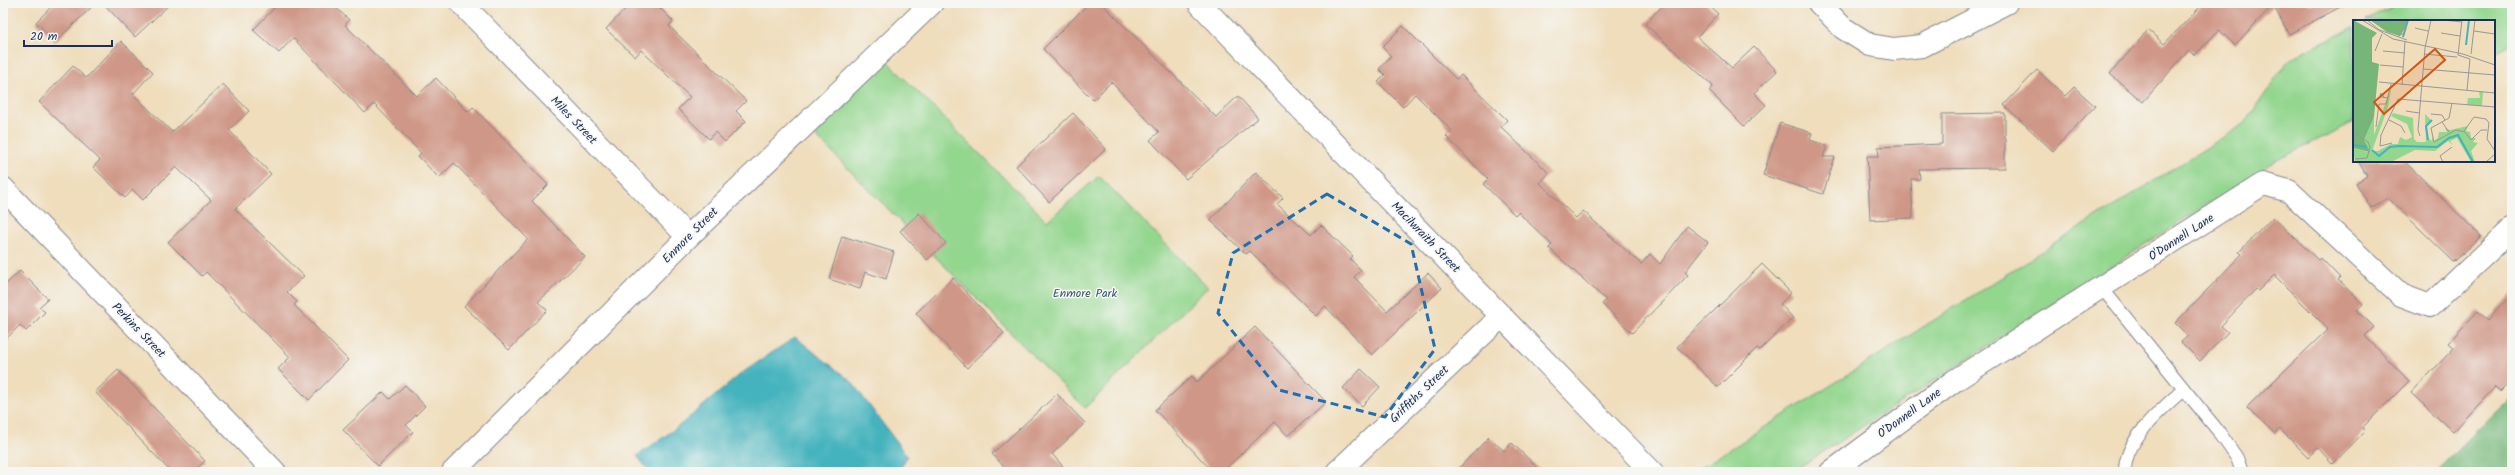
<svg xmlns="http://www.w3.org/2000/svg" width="2515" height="475" font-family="Kalam,sans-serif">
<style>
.green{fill:#93d68e;stroke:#578276}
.forest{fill:#76b779;stroke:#48736c}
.water{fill:#44b3bd;stroke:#30718e}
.building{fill:#cf9787}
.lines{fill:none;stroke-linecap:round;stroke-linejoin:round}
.lane-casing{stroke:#85868c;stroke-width:14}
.street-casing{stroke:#85868c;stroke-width:24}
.lane{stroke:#fff;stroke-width:12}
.street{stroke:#fff;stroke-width:22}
.marked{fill:none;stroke:#1f6fb2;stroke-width:3;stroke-dasharray:8 5;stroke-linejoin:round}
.labels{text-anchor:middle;stroke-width:3;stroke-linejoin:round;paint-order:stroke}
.street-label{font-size:12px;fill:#1b2f5e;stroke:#f6f6f2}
.park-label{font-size:12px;fill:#39596a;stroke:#f6f6f2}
.inset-river{fill:none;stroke:#44b3bd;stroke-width:2}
.inset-road{fill:none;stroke:#9a9796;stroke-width:1}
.view{fill:#d45514;fill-opacity:0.15;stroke:#d45514;stroke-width:2}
.inset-edge{fill:none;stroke:#1b2f5e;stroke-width:2}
</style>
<rect width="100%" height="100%" fill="#f6f6f2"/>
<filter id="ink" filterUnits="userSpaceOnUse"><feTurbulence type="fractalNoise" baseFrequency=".025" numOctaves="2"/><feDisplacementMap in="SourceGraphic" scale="8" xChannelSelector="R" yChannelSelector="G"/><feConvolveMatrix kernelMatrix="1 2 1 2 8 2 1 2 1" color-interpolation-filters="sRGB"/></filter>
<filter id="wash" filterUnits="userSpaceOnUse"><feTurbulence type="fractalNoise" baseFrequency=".012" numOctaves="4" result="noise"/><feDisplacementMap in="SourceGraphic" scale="16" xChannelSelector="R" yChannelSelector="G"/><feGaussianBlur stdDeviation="0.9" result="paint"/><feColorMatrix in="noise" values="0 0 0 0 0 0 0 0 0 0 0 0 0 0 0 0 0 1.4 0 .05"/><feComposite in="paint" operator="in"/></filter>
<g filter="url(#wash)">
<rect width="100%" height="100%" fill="#efddbb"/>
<path class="green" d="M2401,3h111v40l-18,9v-31h-129z
M2354,27v95l-77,38 -485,312h-98l550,-348 45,-64z
M880,54l167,167 52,-45 109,111 -123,121 -281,-284z"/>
<path class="forest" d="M2512,396v76h-77z"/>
<path class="water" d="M795,337l56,44 56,75 -8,16h-249l-13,-16 42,-30 63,-53z"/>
<g id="blocks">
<path class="building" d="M55,3h41l-41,39 -19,-20z
M103,3h68l-36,34z
M279,3h52l18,17 -4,5 72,71 19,-18 32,34 5,-5 75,78 -16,16 53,56 -47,45 9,8 -38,40 -45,-44 64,-67 -74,-76 -15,15 -21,-22 3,-3 -47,-49 -9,9 -72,-75 -14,15 -26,-23z
M631,3h24l18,18 -4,5 77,75 -10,10 10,10 -21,21 -10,-10 -6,7 -31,-30 12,-12 -49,-47 -6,7 -29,-28z
M1089,3h12l115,114 22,-21 20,22 -72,61 -36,-39 9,-8 -48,-50 -18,18 -50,-51z
M1665,3h41l12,11 -21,23 35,31 22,-21 23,24 -23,22 12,12 -22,21 -35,-35 4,-5 -68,-62z
M2204,3h144l-59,31 -16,-29 -38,40 -16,-15 -24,25 -6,-5 -46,52 -33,-28 38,-44 16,14z
M1403,26l53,53 5,-4 46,45 -6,7 48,46 -9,10 36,35 7,-7 58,53 9,-10 10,10 27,-38 21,16 -23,30 3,3 -56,58 -30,-29 4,-4 -57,-52 3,-3 -34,-33 -3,3 -32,-31 5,-5 -42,-43 6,-5 -37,-37 -12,13 -25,-25 7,-7 -6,-6 12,-13 -9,-9z
M121,41l32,31 -20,22 39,38 51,-48 26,27 -20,19 42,44 -36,35 69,67 -17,16 10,10 -3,3 54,55 -39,40 -31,-31 12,-12 -84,-85 -4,4 -34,-34 43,-42 -35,-33 -33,33 -10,-10 -8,8 -32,-31 7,-7 -61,-58 34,-36 13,12z
M2037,70l28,26 9,-9 21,19 -42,45 -49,-46z
M1073,113l33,36 -57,53 -33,-36z
M2005,113v55l-86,1 1,10h-9l2,39 -43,2 -3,-64h12l-1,-9 64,-3v-30z
M1780,123l32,10 -2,7 17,6 -4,11h12l-12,37 -60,-19z
M2358,161h46l77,75 -27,26 -66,-64 -17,10 -15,-25 11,-7z
M1256,172l27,26 -6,6 34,31 10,-10 32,31 -3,3 11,11 -7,7 33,34 41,-38 14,15 -70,67 -47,-49 -9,10 -66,-65 -4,3 -36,-34z
M919,213l27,30 -19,17 -27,-29z
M2273,217l45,43 3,-2 19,20 -2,2 25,24 -6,6 17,17 -9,9 44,45 -47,47 3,3 -32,33 -15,-16 -10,9 -28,-28 -5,5 -28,-27 81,-78 -54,-54 -16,16 -2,-2 -35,37 7,6 -28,29 -19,-19 7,-6 -13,-13 67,-69 -3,-2z
M842,236l52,16 -8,27 -21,-7 -5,17 -31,-10z
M1762,264l29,29 -11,11 13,14 -33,32 -3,-2 -39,39 -41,-40z
M20,271l28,28 -9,8 6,5 -19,19 -6,-6 -17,17v-55z
M953,278l51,55 -37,35 -51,-55z
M2512,294v85l-12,12 -5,-4 -42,45 -42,-39 43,-45 -6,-5 30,-32 10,9z
M1255,327l71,75 -38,34 -13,-14 -53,50h-9l-58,-62 37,-34 5,6z
M1361,369l19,18 -18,19 -19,-18z
M118,370l87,91 -12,11h-22l-76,-80z
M405,385l20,21 -19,19 7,7 -35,34 -35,-36 40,-38 7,7z
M1057,394l28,29 -33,31 16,18h-59l-17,-18z
M1489,437l15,14 8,-8 30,29h-87z"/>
</g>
</g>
<g filter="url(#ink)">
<use href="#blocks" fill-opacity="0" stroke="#85868c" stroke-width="1"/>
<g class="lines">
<defs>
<path id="lane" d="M2101,287l118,145 18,26 5,14
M2125,472c-1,-32 37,-63 59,-83"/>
<path id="street" d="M461,3l227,234
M1199,3l453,469
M1819,3l24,25 27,17 24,4 28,-3 84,-43
M3,188l272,284
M453,472l235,-235 244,-234
M1337,472l165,-156
M1831,472l123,-91 309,-197 26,7 112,104 29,11 82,-77"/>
</defs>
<use href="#lane" class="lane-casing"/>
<use href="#street" class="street-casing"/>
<use href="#lane" class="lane"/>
<use href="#street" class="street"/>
</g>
</g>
<path class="marked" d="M1327,194l84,50 24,105 -50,68 -106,-27 -61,-77 15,-60z"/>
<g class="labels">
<g class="street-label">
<text transform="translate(574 120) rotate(46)" y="4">Miles Street</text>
<text transform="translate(690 235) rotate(-45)" y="4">Enmore Street</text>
<text transform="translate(1426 237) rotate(46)" y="4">Macilwraith Street</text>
<text transform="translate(2181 237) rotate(-33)" y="4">O'Donnell Lane</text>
<text transform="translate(139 330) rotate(46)" y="4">Perkins Street</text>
<text transform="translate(1419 394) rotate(-44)" y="4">Griffiths Street</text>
<text transform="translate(1909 413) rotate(-36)" y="4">O'Donnell Lane</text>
</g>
<g class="park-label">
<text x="1085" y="297">Enmore Park</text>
</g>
</g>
<g transform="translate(2353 20)">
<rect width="142" height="142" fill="#efddbb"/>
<path d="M39,65l-4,22 -16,44h6l13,-7h7l2,-7 6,3 6,-3 -5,-13 -16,-8 2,-3 20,5 1,21 3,3h9l-1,-28 7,7 -6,6 2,11 4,3v-5l2,5 4,-3 1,-6h8l-2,-4 5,2 18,-4 -2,5 4,1 1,6h5l-3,4 5,1 -7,8 4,11h-4l-14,-24 -7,3 3,4 -5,-4 -13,10 -20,-1 -24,12h-36l-2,-14 15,4 -4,-12 10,-23v18zM126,71l4,1 -1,14 -15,-1 1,-7h12z" fill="#93d68e"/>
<path d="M0,0l24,13 -5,5v24l7,2 -5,53 -10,23 6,12 -17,-4zM17,0h36l1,5 -7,11 -13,-4z" fill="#76b779"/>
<path class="inset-river" d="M50,17l5,-17M113,25l3,-25M75,120l-2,-14 6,-6M0,125l14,2M19,130l7,6 11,-9 9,-1 38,1 12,-9 9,-3 15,27"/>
<path class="inset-road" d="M9,0l31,19 70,15 32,11M14,0l11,9M90,0l19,2M109,0l-4,35 12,4 -3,31M62,8l13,3M24,9l30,11M121,11l21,3M88,13l19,3M45,16l6,-3 3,-13M22,31l7,-17M30,31l22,2M71,34l33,3M118,34l4,-34M27,45l23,2M70,49l72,6M26,62l116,11M49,65l3,-44M31,77l-3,-4 -1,3 2,1 6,1M99,83l-3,15 -18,10 3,14 22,-12 9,2 6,8 10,-10h6M53,91l13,2M78,94l11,1 3,5M36,100l12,6 4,7M89,102l7,10M23,107l3,-23h7l5,-20M111,111l10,-14 12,2 3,4 -2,16 8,12M0,112l15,10 2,5 -3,11 -12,1M67,116l-2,-6 7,-82 6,-28M39,123l-12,3 1,-11 17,-36 97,8M25,142h20M90,142l-3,-6 12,-9M133,142l9,-8"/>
<path class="view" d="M82,29l10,11 -61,54 -10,-12z"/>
<rect width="142" height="142" class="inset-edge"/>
</g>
<rect width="2515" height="475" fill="none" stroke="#f6f6f2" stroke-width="16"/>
<path d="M24 40v6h88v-6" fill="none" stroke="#1b2f5e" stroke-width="2"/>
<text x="30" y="40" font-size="12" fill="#1b2f5e" stroke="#f6f6f2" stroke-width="3" paint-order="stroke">20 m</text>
</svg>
